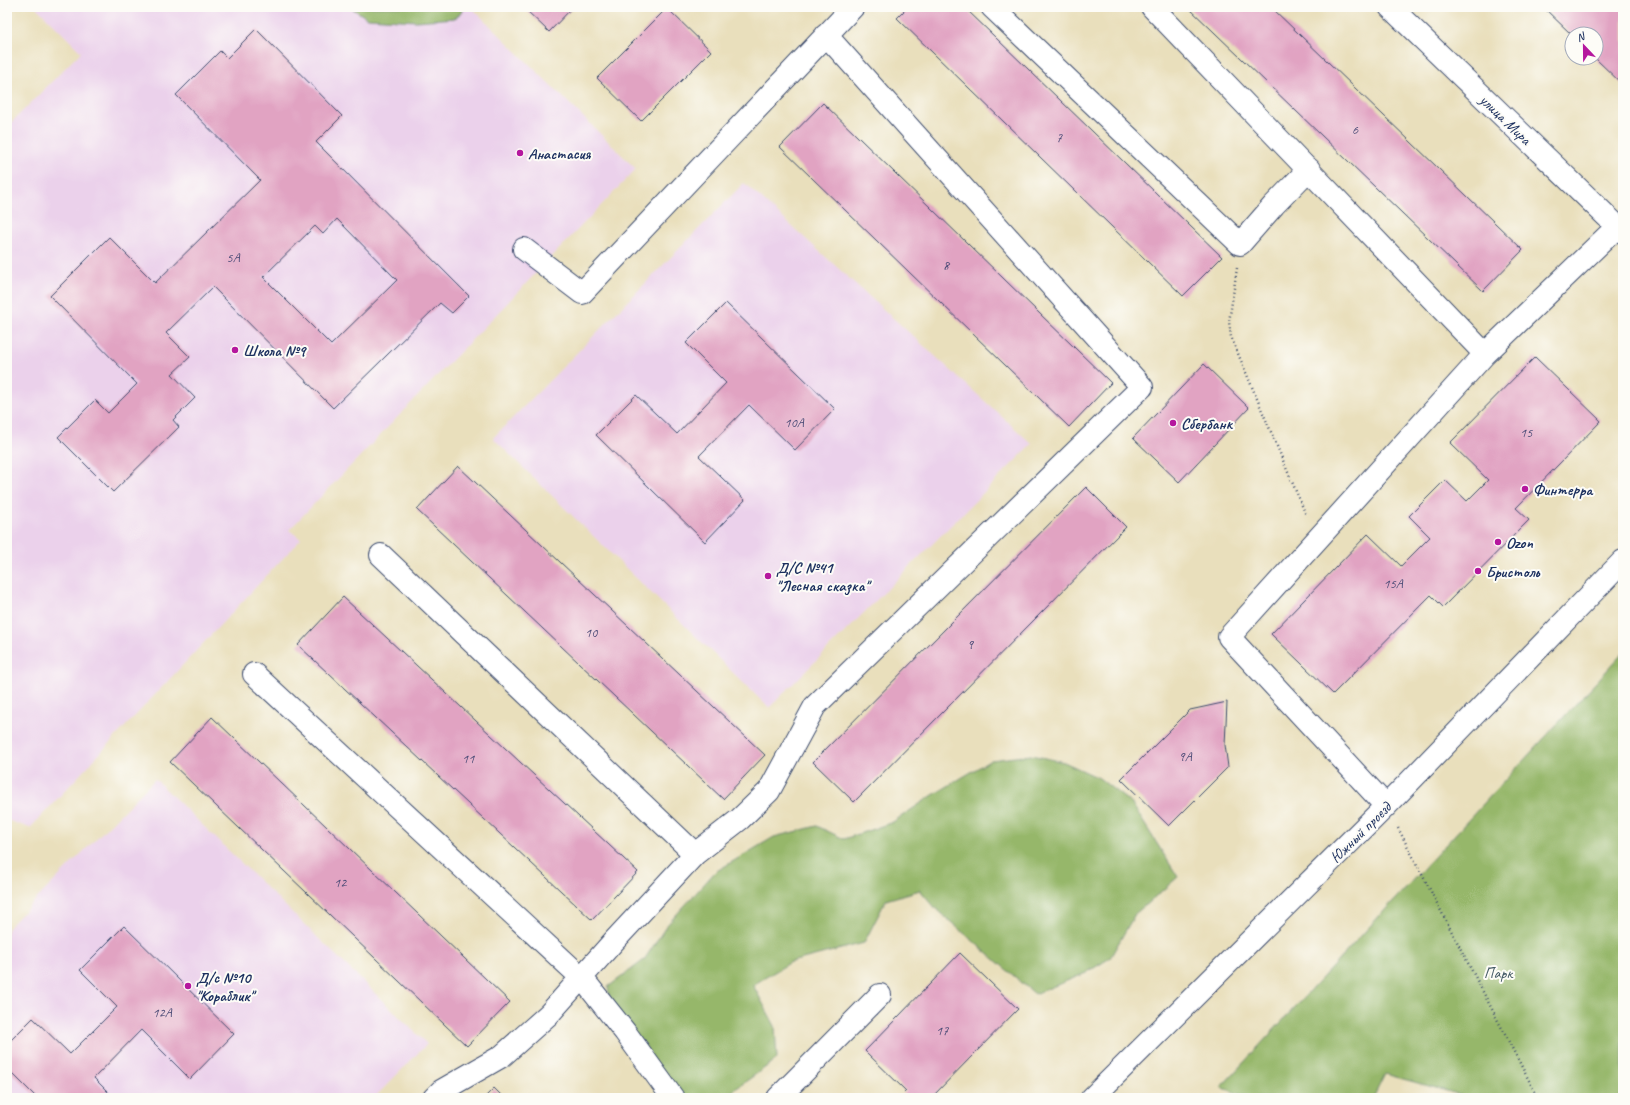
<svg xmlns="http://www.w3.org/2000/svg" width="1630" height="1105" font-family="Caveat,sans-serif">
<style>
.built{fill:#ebd1eb}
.forest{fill:#96b76b;stroke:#587364}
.building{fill:#e1a3c2;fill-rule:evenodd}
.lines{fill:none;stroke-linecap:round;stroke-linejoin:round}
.minor-casing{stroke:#3a496c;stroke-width:24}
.path{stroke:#3a496c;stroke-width:2.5;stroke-dasharray:1 3;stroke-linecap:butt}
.minor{stroke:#fff;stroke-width:22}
.poi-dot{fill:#b5179e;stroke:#fdfcf7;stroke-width:1.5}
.labels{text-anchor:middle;stroke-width:4;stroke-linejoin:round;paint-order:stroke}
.number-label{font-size:14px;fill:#4c4c77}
.street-label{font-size:16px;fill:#1b2f5e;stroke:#fdfcf7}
.poi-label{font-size:16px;font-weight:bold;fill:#1b2f5e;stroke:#fdfcf7;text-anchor:start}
.park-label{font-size:16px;fill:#445965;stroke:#fdfcf7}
</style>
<rect width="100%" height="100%" fill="#fdfcf7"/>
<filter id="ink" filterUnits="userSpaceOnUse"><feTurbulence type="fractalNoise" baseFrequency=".025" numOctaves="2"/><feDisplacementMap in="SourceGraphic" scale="8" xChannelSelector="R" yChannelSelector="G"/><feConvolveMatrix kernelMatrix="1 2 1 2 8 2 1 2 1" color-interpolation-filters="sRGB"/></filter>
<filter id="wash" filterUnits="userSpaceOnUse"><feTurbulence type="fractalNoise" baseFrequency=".012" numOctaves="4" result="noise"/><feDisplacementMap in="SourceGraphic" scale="16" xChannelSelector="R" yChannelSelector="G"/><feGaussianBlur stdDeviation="0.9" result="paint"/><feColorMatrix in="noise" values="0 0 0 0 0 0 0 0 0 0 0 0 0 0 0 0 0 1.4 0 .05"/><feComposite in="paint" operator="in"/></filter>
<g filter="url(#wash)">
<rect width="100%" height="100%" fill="#e9dfbc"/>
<path class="built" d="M36,7h435l165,162 -347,361 12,9 -271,289 -23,-8v-693l74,-75z
M744,183l288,261 -263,264 -276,-270z
M155,779l272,265 -53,54h-367v-169z"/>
<path class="forest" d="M350,7h115l-9,11 -40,3 -49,-3z
M1623,653v445h-151l-87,-24 -12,24h-124l-28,-11z
M1031,755l33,7 35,16 33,26 46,73 -43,37 -25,44 -24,15 -51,21 -97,-83 -18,-21 -34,10 -22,43 -73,19 -38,23 22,41 2,33 -54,39h-51l-61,-83 -3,-28 36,-27 23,-35 48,-53 59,-35 43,-11 27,13 49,-17 40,-27 58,-35z"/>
<g id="blocks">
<path class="building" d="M523,7h50l-24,25z
M908,7h56l258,250 -39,39 -286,-278z
M1188,7h83l252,243 -40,41z
M1543,7h80v78l-27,-26v-25l-24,1z
M667,8l44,43 -70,70 -44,-43z
M256,29l86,87 -26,26 153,154 -17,17 -12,-10 -107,105 -120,-121 -47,46 24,24 -18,17 23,24 -22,22 6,7 -66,65 -55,-55 37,-37 13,13 29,-29 -87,-88 59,-59 46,46 105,-103 -84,-85 44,-44 7,7zM337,219l60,61 -66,65 -68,-68 52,-51 8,8z
M823,103l288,280 -42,44 -289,-280z
M726,303l109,106 -40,41 -46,-45 -50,51 46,44 -40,42 -109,-107 40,-40 41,39 49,-51 -40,-40z
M1535,357l66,64 -85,87 13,12 -86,87 -12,-12 -98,99 -62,-60 97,-100 33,32 29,-29 -21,-21 36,-36 22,21 21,-21 -38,-37z
M1204,364l45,44 -70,74 -46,-44z
M458,466l307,289 -42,44 -306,-289z
M1086,487l40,40 -272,275 -41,-40z
M343,597l295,275 -46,48 -294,-275z
M1227,702l-2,43 3,22 -59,59 -48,-47 69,-69z
M212,717l298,285 -43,44 -297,-284z
M124,926l110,108 -44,45 -49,-49 -47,48 20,20h-77l-30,-30v-24l26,-26 37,36 47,-47 -37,-37z
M960,953l58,56 -87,89h-32l7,-7 -41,-40z
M494,1088l10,10h-20z"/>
</g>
</g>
<g filter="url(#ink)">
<use href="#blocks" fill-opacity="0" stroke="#3a496c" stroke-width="1"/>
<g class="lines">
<defs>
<path id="minor" d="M992,7l248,237 34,-39 35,-36
M1152,7l333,347 133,-128
M1390,7l233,225
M524,249l58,44 271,-286
M381,555l314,299
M254,674l328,304 43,54 48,66
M1386,806l-157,-169 256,-283
M434,1098l7,-7 61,-35 47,-42 65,-73 81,-87 45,-35 29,-28 46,-85 327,-319 -316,-352
M778,1098l102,-103
M1092,1098l294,-292 237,-245"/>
</defs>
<use href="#minor" class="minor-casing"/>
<path class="path" d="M1237,268l-8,54 2,15 75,178
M1398,828l140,270"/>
<use href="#minor" class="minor"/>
</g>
</g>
<g class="poi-dot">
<circle cx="520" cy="153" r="4"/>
<circle cx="235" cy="350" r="4"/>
<circle cx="1173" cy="423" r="4"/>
<circle cx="1525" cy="489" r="4"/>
<circle cx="1498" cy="542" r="4"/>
<circle cx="1478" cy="571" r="4"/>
<circle cx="768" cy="576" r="4"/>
<circle cx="188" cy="986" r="4"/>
</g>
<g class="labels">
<g class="number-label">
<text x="1355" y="134">6</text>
<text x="1059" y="142">7</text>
<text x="233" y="262">5А</text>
<text x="946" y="270">8</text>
<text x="794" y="427">10А</text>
<text x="1526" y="437">15</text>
<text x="1393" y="588">15А</text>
<text x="591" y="637">10</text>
<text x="970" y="649">9</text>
<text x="1185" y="761">9А</text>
<text x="468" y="763">11</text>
<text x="340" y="887">12</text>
<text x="162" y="1017">12А</text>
<text x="942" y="1035">17</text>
</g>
<g class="street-label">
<text transform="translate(1506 119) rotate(44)" y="6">улица Мира</text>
<text transform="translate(1360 832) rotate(-45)" y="6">Южный проезд</text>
</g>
<g class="poi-label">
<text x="528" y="159">Анастасия</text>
<text x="243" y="356">Школа №9</text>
<text x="1181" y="429">Сбербанк</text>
<text x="1533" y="495">Финтерра</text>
<text x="1506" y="548">Ozon</text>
<text x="776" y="573">Д/С №41<tspan x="776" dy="18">"Лесная сказка"</tspan></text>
<text x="1486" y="577">Бристоль</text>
<text x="196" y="983">Д/с №10<tspan x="196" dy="18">"Кораблик"</tspan></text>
</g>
<g class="park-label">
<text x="1498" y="978">Парк</text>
</g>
</g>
<rect width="1630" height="1105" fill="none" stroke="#fdfcf7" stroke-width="24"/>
<g transform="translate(1584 46) rotate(338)"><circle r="19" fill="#fdfcf7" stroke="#a3aaba"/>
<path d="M0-3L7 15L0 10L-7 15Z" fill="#b5179e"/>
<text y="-6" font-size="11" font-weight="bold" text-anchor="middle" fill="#1b2f5e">N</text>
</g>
</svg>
